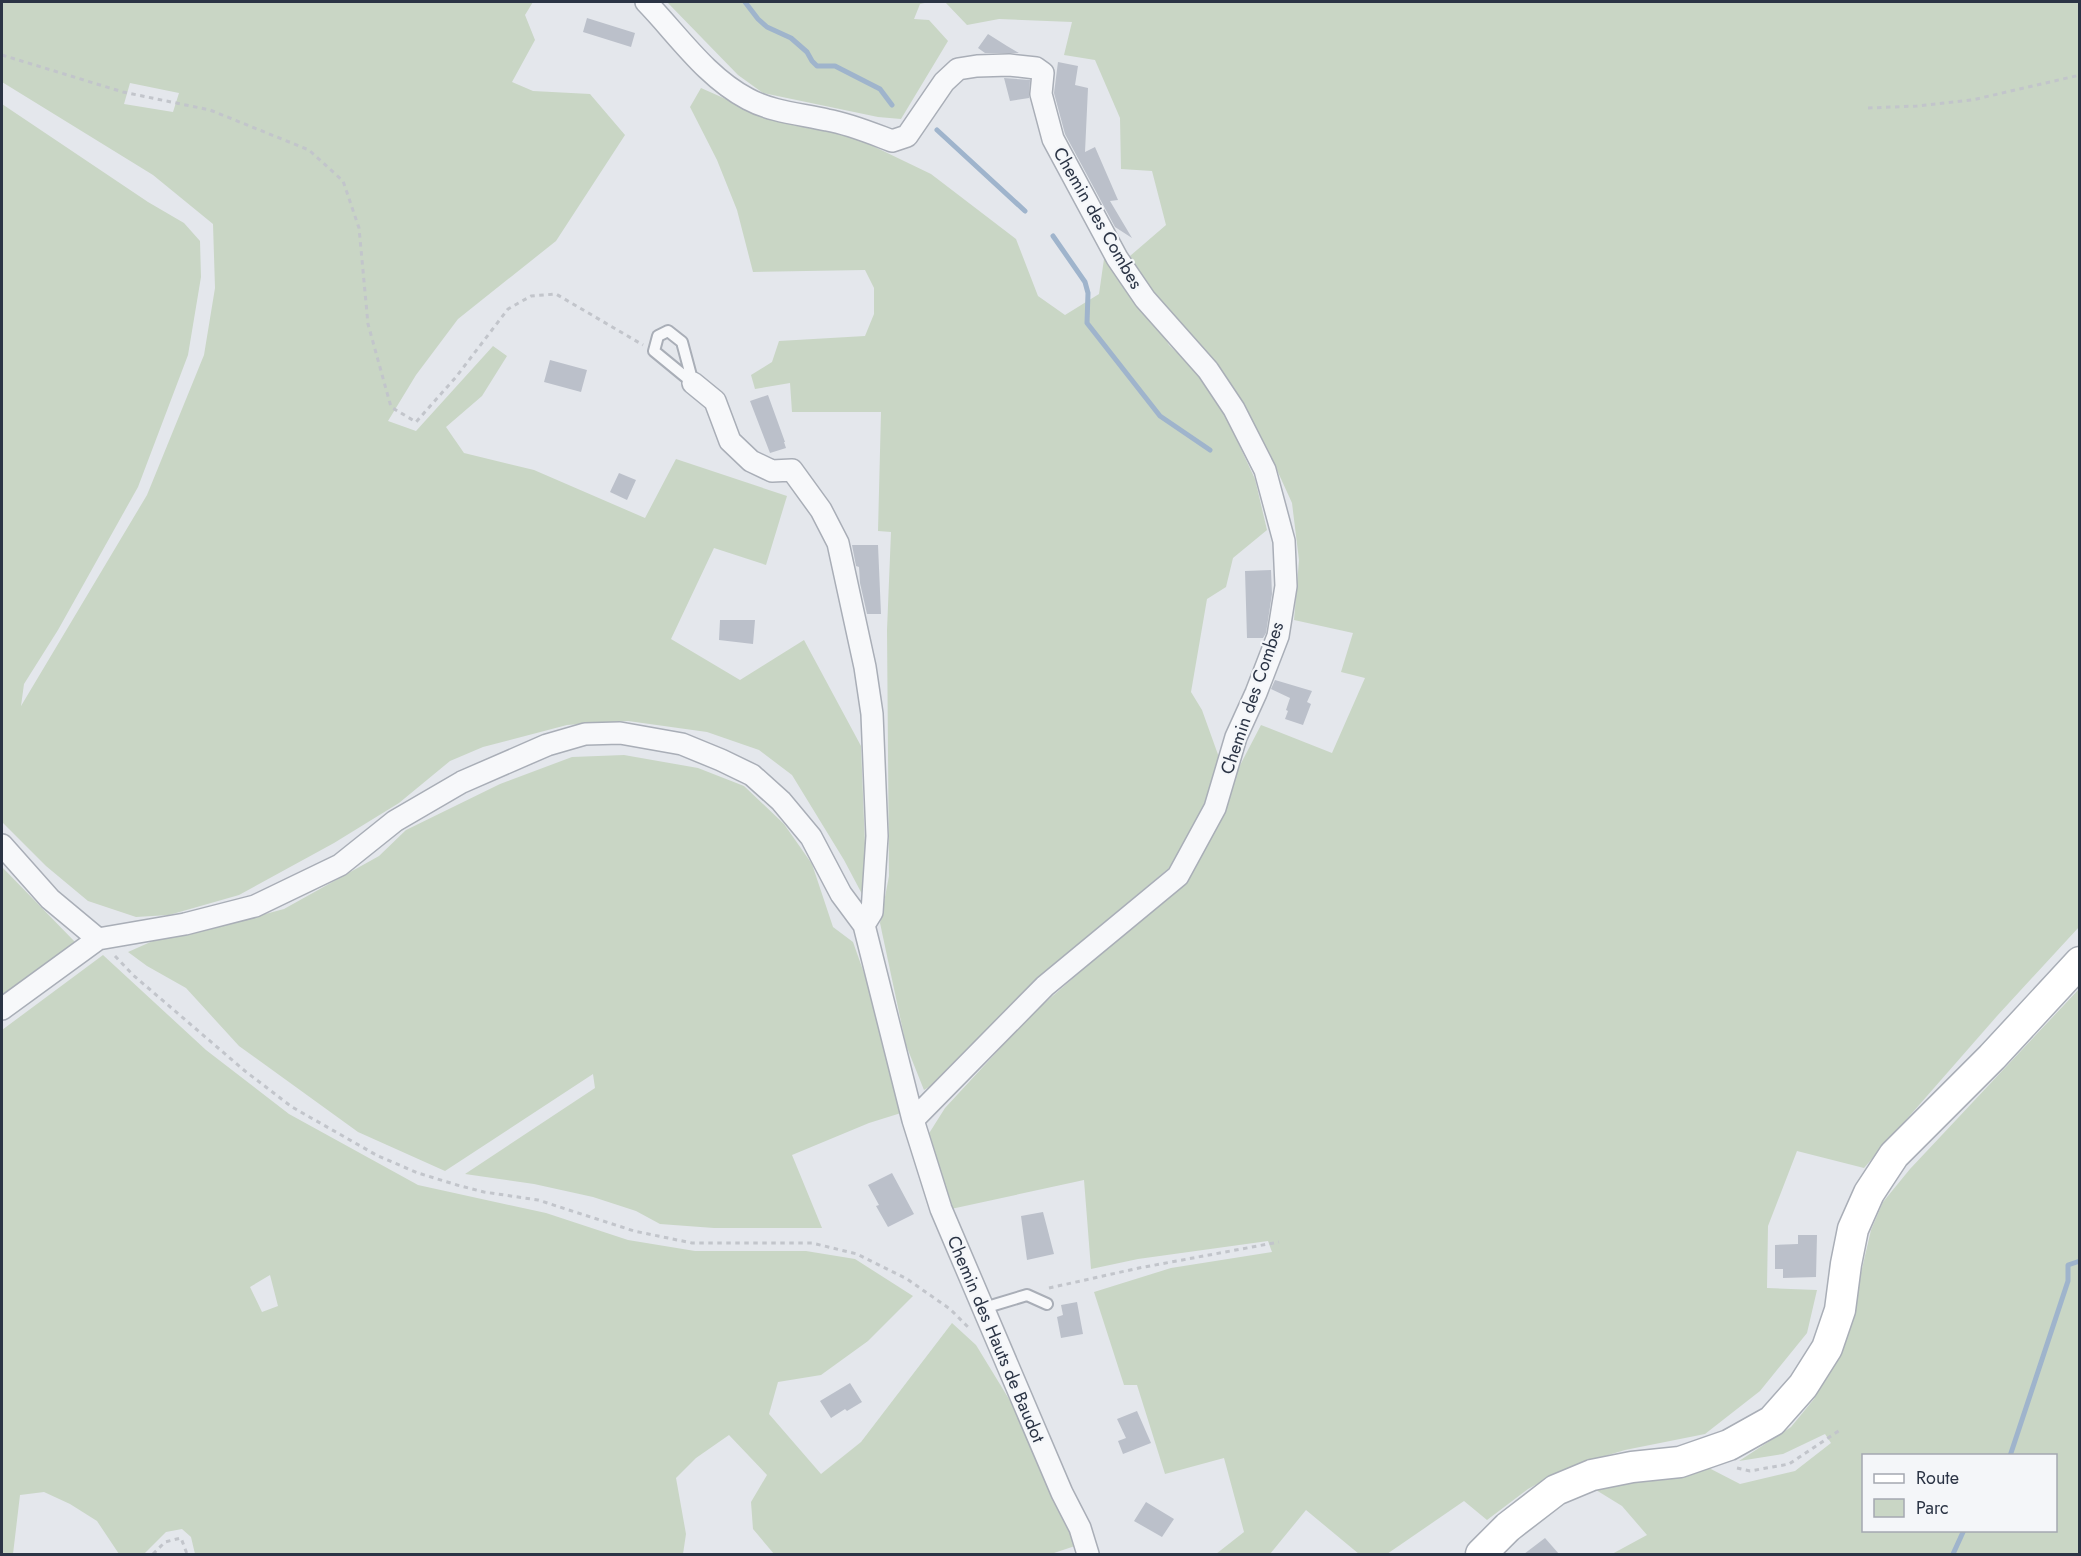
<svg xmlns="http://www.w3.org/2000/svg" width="2081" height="1556" font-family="Jost,sans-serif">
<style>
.green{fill:#c9d6c5;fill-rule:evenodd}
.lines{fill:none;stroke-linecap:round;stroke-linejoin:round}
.stream{stroke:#9fb4cc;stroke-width:5}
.building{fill:#bbc0ca}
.lane-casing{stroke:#a9aeb7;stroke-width:14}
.street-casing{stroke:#a9aeb7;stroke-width:24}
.secondary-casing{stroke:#a9aeb7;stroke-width:33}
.path{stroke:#c2c5cb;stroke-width:3;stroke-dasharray:4.5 4.5;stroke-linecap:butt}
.lane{stroke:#f7f8fa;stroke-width:10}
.street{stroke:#f7f8fa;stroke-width:21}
.secondary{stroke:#fff;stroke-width:30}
.labels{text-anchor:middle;stroke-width:4.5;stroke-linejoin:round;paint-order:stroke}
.street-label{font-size:18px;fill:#2b3445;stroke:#f4f6f9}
</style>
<rect width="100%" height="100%" fill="#e4e7ec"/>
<path class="green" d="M2,2h531l-8,13 10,25 -23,42 21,9 57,3 35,41 -69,106 -98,78 -42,56 -28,46 28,10 77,-85 14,10 -25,40 -36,31 18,26 70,17 111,48 31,-59 111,37 -21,69 -52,-17 -43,91 69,41 64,-40 57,106 5,123 -4,25 -18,-34 -52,-85 -33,-25 -52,-18 -79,-11 -61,4 -84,22 -33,14 -51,42 -65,40 -95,52 -70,20 -33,2 -48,-16 -42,-35 -44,-44v-718l146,98 36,21 16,18 1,36 -13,78 -50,132 -80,143 -34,54 -3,22 126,-211 57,-140 11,-67 -2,-64 -60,-49 -151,-93zM130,83l49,10 -6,19 -49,-8z
M667,2h262l-9,2 -6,15 15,1 19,21 -47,78 -23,-2 -115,-24 -25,-18z
M945,2h1134v925l-82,89 -133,152 -67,-17 -29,75 -1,62 50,2 -10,43 -47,58 -55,43 -80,16 -40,12 -35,15 -22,12 -41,31 -23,-19 -77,53h-28l-53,-44 -36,44h-54l28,-22 -20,-74 -59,16 -28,-89h-13l-30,-93 77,-24 101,-16 -4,-11 -130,18 -47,10 -7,-89 -133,29 -23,-74 17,-27 86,-93 145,-127 85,-163 71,28 33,-75 -24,-6 12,-39 -59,-13 5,-60 -7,-57 -20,-44 -58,-96 -64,-69 -20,-38 36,-31 -14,-54 -31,-2 -1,-51 -25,-58 -31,-5 8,-33 -73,-3 -32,6z
M701,88l45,20 104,27 81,39 85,65 22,57 27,19 34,-21 6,-42 57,81 7,12 34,32 23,40 29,62 12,51 -34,28 -7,29 -19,12 -16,93 11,18 19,53 -14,45 -38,60 -91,76 -138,136 -16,10 -18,-45 -26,-122 9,-47 -2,-246 4,-98 -13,-1 3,-119h-89l-2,-29 -35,6 -4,-14 21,-13 7,-21 86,-5 9,-22v-26l-9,-18 -112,2 -16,-62 -20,-50 -27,-53z
M624,755l74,13 46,18 40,38 28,40 21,63 20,15 22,62 26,109 -32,10 -77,32 30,73h-108l-54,-4 -24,-13 -43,-14 -59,-13 -69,-10 130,-86 -2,-14 -148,97 -87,-39 -119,-86 -53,-58 -39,-22 -19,-14 27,-12 42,-8 87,-23 95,-53 27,-26 94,-46 72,-27z
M2,867l73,75 -73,54z
M103,955l103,95 83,64 129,71 128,28 82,27 67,11h111l49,8 58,37 -45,45 -47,34 -43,7 -9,32 52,60 40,-32 91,-119 24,22 36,59 66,141 -27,9 -23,-1 -1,1h-253l-21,-25 -2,-27 16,-27 -38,-40 -33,23 -20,20 10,56 -3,20h-488l-4,-17 -9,-8 -16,3 -22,22h-25l-22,-33 -27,-17 -26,-12 -24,3 -7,59h-11v-524zM270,1275l8,31 -16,6 -12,-25z
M2079,989v565h-467l35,-19 -25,-29 -26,-16 29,-10 45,-1 37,-12 33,17 55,-13 36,-28 -6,-9 -42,20 -44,7 52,-34 23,-28 34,-70 23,-99 12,-28 27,-33zM1864,1456h192v74h-192z"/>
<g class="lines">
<path class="stream" d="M745,2l13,17 9,8 24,11 16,14 5,9 5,5h18l45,23 12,16
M937,130l88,81
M1053,236l32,46 3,11 -1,30 73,93 50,34
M2010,1456l58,-175v-16l12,-4
M1953,1554l11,-24"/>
</g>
<path class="building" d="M587,18l48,15 -4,14 -48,-15z
M988,34l19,12 12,7h-34l-7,-5z
M1058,62l20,4 -3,19 13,3 -3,64 10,-5 23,53 -8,1 22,37 -17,-11 -50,-93 -11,-41z
M1004,78l26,2 -1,18 -19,3z
M550,360l37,10 -6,22 -37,-10z
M768,395l17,47h-1l2,6 -16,5 -20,-52z
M619,473l17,7 -9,20 -17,-8z
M852,545h26l3,69h-14l-7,-31 -1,-16 -3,-1z
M1271,570l1,24 -6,39 -3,5h-16l-2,-67z
M720,620h35l-2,24 -34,-4z
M1275,680l37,11 -5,11 4,2 -8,21 -18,-6 3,-8 -2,-1 4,-12 -19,-9z
M892,1173l22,41 -26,13 -12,-21 3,-1 -11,-20z
M1043,1212l11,42 -27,6 -6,-44z
M1798,1235h19l-1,42 -33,1v-9h-8v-24l23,-1z
M1077,1302l6,32 -22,4 -4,-21 6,-2 -2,-10z
M850,1383l12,19 -15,9 -2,-2 -14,9 -11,-17z
M1137,1411l14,32 -28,11 -5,-13 8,-3 -9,-19z
M1146,1502l28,17 -12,18 -28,-16z
M1545,1538l14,16h-35z"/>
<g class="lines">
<defs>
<path id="lane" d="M668,331l14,11 11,41 -39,-32 4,-15z
M984,1308l43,-13 20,9"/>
<path id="street" d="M646,2c32,33 60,75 102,97 24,13 53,15 79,21 23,4 44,13 65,21l15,-5 37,-54 14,-13 19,-3 32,-1 27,3 7,5 -2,21 12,45 64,119 28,41 63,71 26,39 31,61 19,71 2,45 -8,50 -22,57 -20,44 -21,71 -37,68 -133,110 -132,134
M693,383l22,18 15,40 21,20 21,10 20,-1 29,40 17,33 27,124 7,47 5,122 -5,76 -8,13
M2,845l48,54 48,40
M2,1009l96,-70 87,-15 70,-18 85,-41 55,-44 67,-39 85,-37 38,-11 35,-1 62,11 39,16 31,15 29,26 30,36 30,57 23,31 49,195 28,89 121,284 18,35 8,26"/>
<path id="secondary" d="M1481,1554l27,-27 48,-37 36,-15 40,-8 48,-5 49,-17 43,-24 31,-35 24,-38 13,-38 6,-46 7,-35 16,-36 25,-38 98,-98 88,-95"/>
</defs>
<use href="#lane" class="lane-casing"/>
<use href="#street" class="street-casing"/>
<use href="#secondary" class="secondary-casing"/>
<path class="path" d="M2,55l121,37 87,18 99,40 34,31 16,47 9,96 23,83 25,15 40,-45 52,-68 23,-13 25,-2 87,51
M1868,108l49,-2 55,-6 108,-25
M115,956l18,19 112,96 47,36 86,49 40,17 39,12 27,7 54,8 96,31 58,12h120l45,11 50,25 43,30 21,21
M1049,1288l90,-20 140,-26
M1737,1468l13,3 39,-7 51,-34
M153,1554l12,-12 16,-4 6,16"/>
<use href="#lane" class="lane"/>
<use href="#street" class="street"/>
<use href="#secondary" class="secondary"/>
</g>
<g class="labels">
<g class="street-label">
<text transform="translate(1098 218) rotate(60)" y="6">Chemin des Combes</text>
<text transform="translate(1252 698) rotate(-71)" y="6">Chemin des Combes</text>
<text transform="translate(996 1339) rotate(67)" y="6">Chemin des Hauts de Baudot</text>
</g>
</g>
<rect width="2081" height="1556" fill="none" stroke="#2b3445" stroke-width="6"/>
<rect x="1862" y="1454" width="195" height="78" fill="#f4f6f9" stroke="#a4a8b1" stroke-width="1.5"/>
<rect x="1874" y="1474" width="30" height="9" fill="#ffffff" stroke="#a4a8b1" stroke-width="1.5"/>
<text x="1916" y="1484" font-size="18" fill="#2b3445">Route</text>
<rect x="1874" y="1499" width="30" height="18" fill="#c9d6c5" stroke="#a4a8b1" stroke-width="1.5"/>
<text x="1916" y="1514" font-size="18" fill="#2b3445">Parc</text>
</svg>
